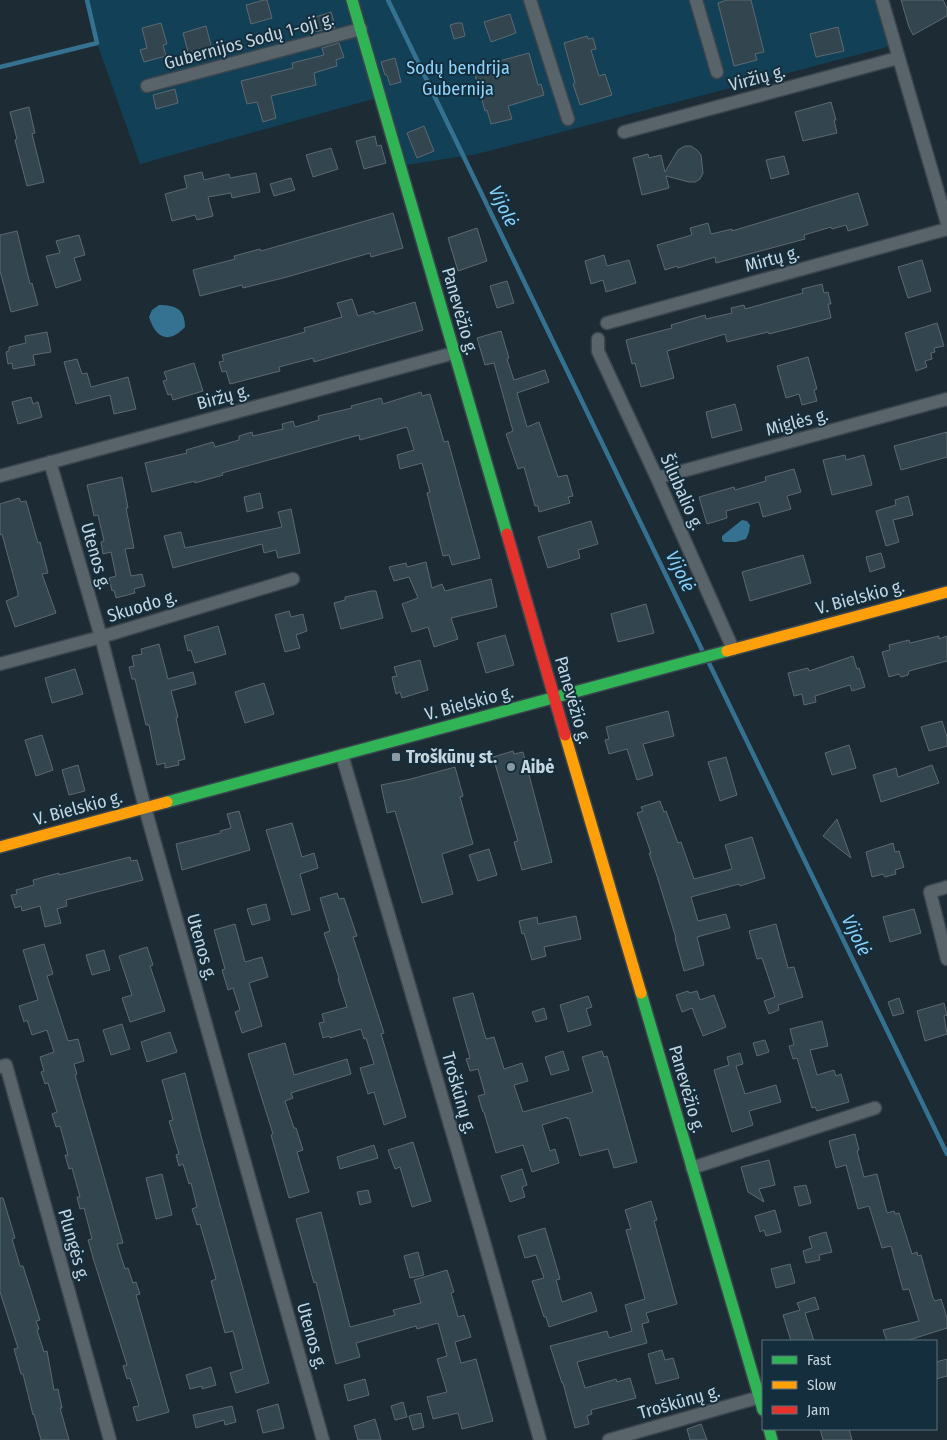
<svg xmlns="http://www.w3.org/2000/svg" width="947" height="1440" font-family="'Fira Sans Condensed',sans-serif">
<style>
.green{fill:#124056}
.water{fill:#357191}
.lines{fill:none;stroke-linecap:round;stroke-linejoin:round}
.stream{stroke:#357191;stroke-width:4.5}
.building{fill:#334650;stroke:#5d6971}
.street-casing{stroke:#3a454e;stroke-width:15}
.fast-casing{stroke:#3a454e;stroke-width:14}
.slow-casing{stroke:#3a454e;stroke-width:14}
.jam-casing{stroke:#3a454e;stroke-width:14}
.street{stroke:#59636a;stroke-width:12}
.fast{stroke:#30b455;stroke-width:11}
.slow{stroke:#ff9f0a;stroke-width:11}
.jam{stroke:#e5322d;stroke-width:11}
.poi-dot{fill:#8b9aa2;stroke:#142e3d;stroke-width:2}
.labels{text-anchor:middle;stroke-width:4;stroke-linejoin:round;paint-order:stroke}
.street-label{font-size:18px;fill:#c6d5de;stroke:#142e3d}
.park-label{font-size:18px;fill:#8dd5fd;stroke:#142e3d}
.poi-label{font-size:18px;font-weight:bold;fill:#c6d5de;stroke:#142e3d;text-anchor:start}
.water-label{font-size:19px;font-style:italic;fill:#89d0f9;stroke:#142e3d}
</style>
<rect width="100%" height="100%" fill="#1d2b34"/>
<path class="green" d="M87,0h795l13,45 -418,109 -77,12 -20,-69 -240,67 -43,-121z"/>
<path class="water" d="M159,305c17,0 26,4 26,22 -16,17 -29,12 -36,-10l3,-7z
M742,520l5,1 3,4 -1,7 -3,7 -10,3h-12l-2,-2v-4z"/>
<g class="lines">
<path class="stream" d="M388,0l316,654
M0,67l97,-24 -10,-43
M708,661l239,493"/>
</g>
<path class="building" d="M264,0h3l5,18 -21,6 -5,-19z
M727,0h24l13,52 -9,2 2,6 -23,6 -16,-63z
M901,0h42l4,8v8l-34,19 -4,-8z
M331,12l4,13h-1l1,3 -22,4 -4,-13z
M510,14l6,19 -25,9 -7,-20z
M161,23l6,21 -4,1 3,11 -22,6 -4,-12 7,-2 -5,-20z
M457,23h5l3,13 -11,3 -4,-14z
M206,26l6,23 -23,7 -6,-23z
M838,27l6,24 -28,6 -6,-23z
M587,36l1,3 5,-1 3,11 -5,1 8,26 6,-2 7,21 -32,10 -7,-21 2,-1 -11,-40z
M339,43l5,14 -8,3 1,6 -23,7 2,12 -45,11 5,22 -13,4 -6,-20 -10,2 -6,-23 52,-13 -1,-5 32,-8 -2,-7z
M529,53l9,32 3,-1 3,11 -36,11 4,13 -21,5 -4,-14 -2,1 -12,-43z
M395,58l6,24 -11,3 -3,-10h-2l-4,-13z
M175,89l3,14 -22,6 -3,-14z
M831,102l5,18h-2l3,13 -34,8 -8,-29z
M29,107l6,26 -3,1 12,48 -17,4 -12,-46 2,-1 -7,-27z
M424,126l10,25 -17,7 -10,-25z
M375,136l2,10 4,-1 5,18 -22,6 -8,-28z
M685,146h6l6,4 4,5 2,18 -3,6 -5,3h-6l-23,-6 3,12 -27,7 -9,-37 15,-4 1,4 12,-3 4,17 13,-22z
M331,148l7,21 -25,8 -7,-22z
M784,156l5,18 -18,5 -5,-19z
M202,172l2,8 25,-6 1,4 26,-5 4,19 -28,6 -1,-5 -23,4 5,19 -16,4 -2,-5 -23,6 -7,-27 22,-6 -3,-12z
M291,178l4,12 -21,6 -4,-12z
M858,193l10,32 -20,6 -2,-6 -14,4 -1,-2 -27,8 1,4 -89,24 -1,-6 -37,11 -1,-2 -12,4 -8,-25 35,-10 -2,-7 18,-5 3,11 21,-5v2z
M393,213l10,35 -32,9 -1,-4 -83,24 -44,11 -1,-3 -42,11 -7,-26 42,-11 -1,-3 26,-7 1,2z
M477,228l10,33 -29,10 -10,-33z
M17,231l13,53 2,-1 6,22 -27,7 -11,-41v-36z
M79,235l6,20 -11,3 7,22 -25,8 -10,-32 14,-3 -4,-12z
M604,255l3,11 22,-6 7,23 -30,9 -3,-12 -12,4 -6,-23z
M922,260l9,31 -23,7 -10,-31z
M507,281l7,22 -17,5 -7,-22z
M822,284l2,9 4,-1 3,12h-3l3,14 -62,16 -1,-2 -41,10 -2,-8 -58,17 7,27 -33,9 -6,-24 -3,1 -6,-24 46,-12 -1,-3 34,-10 1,4 26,-6 -1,-5 13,-3 1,4 58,-16 -1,-4z
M352,299l6,17 16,-5 1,3 40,-12 8,28 -109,32 -1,-4 -34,9 1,4 -50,13 -4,-13 -4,1 -3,-10 5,-1 -2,-6 83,-23 -1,-4 38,-11 -5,-14z
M937,323l7,23 -10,2 1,4 -4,1 1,6 -7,2 2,6 -11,4 -11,-38z
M501,331l8,27 -2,1 7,21 31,-10 4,12 -32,11 10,34 12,-5 19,55 9,-2 6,21 -5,1 2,6 -31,9 -1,-6h-3l-11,-39 -6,2 -12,-35 7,-3 -19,-68 -9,2 -8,-27z
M47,332l4,20 -18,3 2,10 -22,4 -1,-6 -4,1 -2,-12 3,-1v-4l17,-4 -1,-7z
M808,357l9,32 -3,1 3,11 -15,4 -3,-11 -13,4 -9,-32z
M77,359l5,15 5,-1 4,14 37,-10 8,32 -22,5 -4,-19 -34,9 -12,-42z
M194,363l9,28 -30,9 -2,-6 -3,1 -5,-14 4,-1 -3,-8z
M421,392l1,4 8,-2 14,48 4,-1 32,117 -28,7 -3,-10 -6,1 -16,-63 3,-1 -8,-29 -22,6 -3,-14 17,-5 -7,-23 -47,13 -1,-5 -137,38 1,2 -28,8v-2l-43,11 -7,-29 42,-10 -1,-3 27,-8 2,5 24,-7v-4l13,-4 1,4 30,-7 -1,-5 11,-3 2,6 24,-7 -1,-4 34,-8 -1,-2 30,-8 2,6z
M31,397l2,7 5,-2 4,15 -24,7 -6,-22z
M735,404l7,26 -30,8 -6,-26z
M947,432v25l-46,13 -7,-24z
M845,455l1,5 18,-5 8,30 -40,10 -9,-35z
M794,469l7,23 -14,4 4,13 -28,8 -4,-15 -33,9 1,7 -20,6 -8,-27 35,-10 1,3 31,-9 -1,-4z
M122,477l6,31h-2l8,40 -9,1 6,27 11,-2 3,12 -11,3 1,4 -19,5 -2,-8 -2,1 -3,-13 7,-2 -5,-24 -8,2 -2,-12 3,-1 -6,-26 -4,1 -7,-31z
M260,493l3,15 -16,4 -3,-15z
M908,496l5,19 -20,5 6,22 -13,4 -10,-35 20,-6 -1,-5z
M19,498l2,4 5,-1 12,42 2,-1 8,31 -6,1 14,39 -41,14 -9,-26 12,-5v-3l-16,-59 -2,1v-31z
M291,509l9,44 -22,5 -2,-8 -12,3 -2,-9 -89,24 -9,-32 17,-4 4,16 97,-21 -4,-15z
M591,521l7,23 -20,6 2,8 -32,10 -10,-31z
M881,553l4,14 -15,5 -4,-15z
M803,555l8,28 -61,18 -8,-29z
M426,562l6,26 10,-4 3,7 46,-12 6,28 -46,11 7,21 -24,8 -6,-20 -16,5 -10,-28 16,-6 -9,-21 -15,4 -5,-14 17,-4 1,4z
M371,591h5l7,27 -42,11 -7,-26 11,-3v-3z
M646,604l8,29 -36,9 -7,-28z
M289,611l2,6 12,-3 4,17 -11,4 4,13 -15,4 -10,-37z
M218,626l8,28 -31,9 -4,-13 -3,1 -4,-15z
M505,635l9,30 -28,8 -9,-30z
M939,636v3l8,-3v25l-38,10 -1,4 -7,2 -2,-3 -10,3 -7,-25 8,-2 -1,-5 20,-5 1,3z
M159,644l9,35 25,-7 3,12 -25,7 7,26 -2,1 9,41 -7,2 1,4 -14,3v-5l-8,2 -8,-40h-3l-11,-46h-3l-3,-12 5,-1 -2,-10 10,-2 -1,-5z
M853,656l4,13 2,-1 6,19 -13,4 -2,-6 -35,11 1,6 -12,3 -2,-11 -8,2 -6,-23 20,-5 1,3z
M420,660l8,30 -26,8 -2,-6 -4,2 -4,-17 5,-1 -3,-9z
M75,669l8,25 -31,9 -7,-25z
M264,683l10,31 -29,9 -10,-31z
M668,711l6,25 -31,8 10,31 -16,5 -10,-31 -18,5 -4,-14 4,-1 -3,-12z
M942,721l5,16v9l-18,5 -8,-24z
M42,735l11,35 -17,6 -11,-36z
M849,745l7,23 -24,7 -7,-22z
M513,751l1,3 9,-2 29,110 -30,8 -8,-28 4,-1 -25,-84z
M726,757l11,38 -17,6 -12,-39z
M78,765l7,26 -16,4 -7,-25z
M932,765l7,18 -58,19 -8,-27 23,-7 2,9z
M455,767l8,29 -3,1 13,47 -31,10 11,40 -31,9 -27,-92 -8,2 -6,-28 30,-6z
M660,801l4,11 2,-1 12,32 3,-1 13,37 38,-10 -7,-24 27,-8 13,41 -25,8 -1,-2 -48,13 7,24 28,-7 4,14 -33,9 7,28 -20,6 -9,-33h1l-19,-62 -8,-23h2l-14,-40 6,-2 -2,-4z
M239,811l11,39 -68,20 -6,-26 45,-11 -1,-2 11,-3 -4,-14z
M837,819l14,39 -28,-22z
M292,823l10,34 12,-4 4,15 -18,6 10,36 -18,5 -26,-85z
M893,843l2,9 4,-1 5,16 -9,3 1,4 -11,3 -2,-3 -11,3 -6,-25z
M489,849l8,26 -19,6 -9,-26z
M130,857l1,4 6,-1 6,20 -77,20 1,6 -10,3 4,14 -16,4 -5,-21 -18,5 -1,-5 -6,2 -4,-13 6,-1 -1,-4 18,-5 -1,-5 26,-7v2z
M337,893l2,6 5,-1 13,38 -4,1 31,96 -3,1 25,83 -22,8 -10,-33 -6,2 -8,-26 14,-4 -8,-26 -2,1 -3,-10 -31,9 -1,-2 -6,2 -4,-15 5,-1 -2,-8 25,-7 -9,-28 1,-1 -15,-45 6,-2 -10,-33z
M266,904l4,16 -18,5 -5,-16z
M914,909l7,24 -31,9 -7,-25z
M576,916l5,23 -37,8 2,9 -14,4 -8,-27 -2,1 -3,-13 18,-4 1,7z
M235,924l10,38 17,-5 6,20 -19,6 13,43 -20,7 -7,-21 5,-2 -7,-22 -5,2 -6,-20 3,-1 -11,-39z
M776,924l12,44 6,-1 9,30 -25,8 1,5 -10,4 -5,-13 11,-4 -13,-39 -5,1 -8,-28z
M44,944l9,30 -6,2 21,65 10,-2 6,22 -10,3 3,10 -2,1 48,168 -6,1 8,25 3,-1 5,15 3,-1 4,12 -4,1 33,117 -32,9 -4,-14 6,-1 -9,-28 -3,1 -4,-13 4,-1 -33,-104 -6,-21 4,-1 -8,-31 -4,1 -3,-12h3l-8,-29 -3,1 -4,-14h3l-8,-29 -4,1 -4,-13 5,-2 -9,-29 -3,1 -4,-12 3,-1 -4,-14 14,-5 -7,-22 -15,5 -5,-15 -3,2 -5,-16 19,-6 -15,-50z
M147,947l6,18 -3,1 15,45 -35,11 -8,-24 10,-3 -13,-39z
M104,950l6,20 -18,5 -6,-20z
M688,991l1,2 8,-2 3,9 14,-5 12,32 -23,9 -11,-28 -10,4 -6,-17z
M473,993l13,46 8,-2 10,32 18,-6 6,18 -14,4 9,27 70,-20 -11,-35 20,-6 2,6 3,-1 30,106 -23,6 -6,-19 -28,7 -11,-38 -2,1v-2l-25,8 8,26 5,-2 4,14 -27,9 -9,-27 -27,8 -12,-41h-1l-5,-16 7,-2 -7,-25 -8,2 -4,-12 4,-1 -17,-60z
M588,996l4,11 -6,2 5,16 -23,7 -8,-27z
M899,998l5,15 -11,3 -5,-14z
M944,1003l3,12 -3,1 3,18 -22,7 -8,-30z
M544,1008l3,11 -11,3 -4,-10z
M822,1021l6,25 -18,4 7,25 17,-5 2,6 5,-2 8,28 -32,9 -2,-4 -3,1 -15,-50 -4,1 -4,-13 5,-1 -4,-16z
M122,1024l8,25 -19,6 -8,-25z
M170,1032l7,20 -30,10 -6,-20z
M765,1040l4,12 -12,4 -4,-13z
M285,1043l9,32 53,-16 4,15 -60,19 2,5 -8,3 9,27h2l7,22 -6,2 12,40 -20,6 -18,-63 2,-1 -25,-80z
M563,1051l6,19 -18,5 -6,-18z
M740,1053l3,11 -7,2 9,28 31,-9 5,17 -32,9 4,14 -21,7 -18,-62 15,-5 -2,-8z
M185,1073l16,63 68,247 -33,10 -6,-20 13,-4 -10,-38 -8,2 -14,-52 5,-2 -16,-55 -3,1 -5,-16 5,-2 -6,-24 -2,1 -6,-20 -4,2 -3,-11 3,-1 -10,-33 4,-1 -11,-40z
M855,1134l4,16 -2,1 7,26 13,-3 10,39 7,-2 1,3 4,-1 13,41 5,-2 1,4 3,-1 12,43 2,3 6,-2 6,19v10l-41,13h-19l-4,-11 36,-9 -10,-32 -6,1 -12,-44 -9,2 -13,-42 -11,3 -12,-44 -10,3 -7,-27z
M413,1142l18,59 -19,6 -12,-40 -5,2 -7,-19z
M374,1145l4,13 -38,11 -3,-12z
M769,1160l6,25 -16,4 5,13 -16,-10 -7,-25z
M522,1169l5,16 -5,2 3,10 -15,5 -9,-26z
M162,1174l10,41 -16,4 -10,-41z
M806,1185l5,18 -12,3 -5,-19z
M368,1190l3,12 -11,3 -3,-13z
M0,1198h3l12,40 -3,1 8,27h3l17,54 -4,1 3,8 -2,1 7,22 3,-1 7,39 4,-1 4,19h-2l9,32h-28l-7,-26 -1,1 -10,-41h-2l-7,-25 4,-1 -18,-56z
M651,1201l6,19 -3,1 23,83 -31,9 3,9 -7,2 5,19 -70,19 8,26 31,-9 1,3 13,-4 6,20 -45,12 1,4 -5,2 2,8 -14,4 -12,-45h-1l-12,-37 57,-15 2,7 23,-7 -7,-26 20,-6 -19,-69 5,-1 -6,-19z
M775,1210l6,22 -15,4 -2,-6 -4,2 -5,-16z
M321,1212l29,115 45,-12 -2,-5 28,-7 -7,-23 33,-10 7,22 -3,1 7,24 6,-2 7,22 -16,5 6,21 15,-4 17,62 -31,8 -4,-16 -25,6 -6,-22 20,-5 -10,-33 10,-3 -9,-33 -21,6 -1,-3 -60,17 4,14 -24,7 -20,-82 -2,1 -18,-64z
M545,1228l15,51 -4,1 6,22 29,-10 6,19 -48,16 -3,-10h-2l-12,-36 12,-3 -8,-23 -11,3 -7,-22z
M826,1232l6,20 -13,3 1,5 -14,3 -3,-12 9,-3 -3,-11z
M418,1252l6,23 -14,3 -6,-22z
M790,1264l5,19 -19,5 -5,-19z
M815,1297l4,12 -14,4 9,28h-23l-8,-26 17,-5 -3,-7z
M662,1350l3,10 8,-2 6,20 -23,6 -8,-30z
M947,1359v17l-11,3v-17z
M211,1367l5,18 -14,4v-3l-12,3 -4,-14z
M365,1379l4,16 -21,6 -4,-16z
M403,1402l4,15 -12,3 -4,-14z
M278,1404l6,24 -21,5 -6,-23z
M232,1406l4,16 -11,3 -1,-5 -28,8 -3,-13z
M421,1413l3,14 -11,3 -4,-14z
M375,1419l6,21h-23l-4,-14z
M701,1424l6,16h-17l-3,-11z
M820,1429h29l3,11h-29z"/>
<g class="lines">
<defs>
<path id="street" d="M530,0l38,119
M696,0l21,72
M882,0l65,223
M147,86l214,-57
M624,132l274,-74
M607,323l340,-94
M598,339v12l59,127 76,171
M50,462l51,175 44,171 178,632
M0,476l454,-123
M657,478l290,-79
M0,664l101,-27 192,-58
M342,755l139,476 59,209
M947,887l-17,5 17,67
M0,1067l6,-2 104,375
M692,1168l183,-60
M609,1440l151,-43"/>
<path id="fast" d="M352,0l155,534
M167,802l560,-151
M641,993l122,417
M769,1429l3,11"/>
<path id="slow" d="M727,651l220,-59
M565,735l76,258
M0,847l167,-45"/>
<path id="jam" d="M507,534l58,201"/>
</defs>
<use href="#street" class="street-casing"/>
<use href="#fast" class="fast-casing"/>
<use href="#slow" class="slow-casing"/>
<use href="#jam" class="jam-casing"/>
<use href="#street" class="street"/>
<use href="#fast" class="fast"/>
<use href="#slow" class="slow"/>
<use href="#jam" class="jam"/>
</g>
<g class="poi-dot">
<rect x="391" y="752" width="10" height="10" rx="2.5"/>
<circle cx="511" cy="767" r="5"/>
</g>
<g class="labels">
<g class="street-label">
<text transform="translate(249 41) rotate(-15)" y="6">Gubernijos Sodų 1-oji g.</text>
<text transform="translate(757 78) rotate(-15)" y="6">Viržių g.</text>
<text transform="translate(772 259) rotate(-15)" y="6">Mirtų g.</text>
<text transform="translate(460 311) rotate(74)" y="6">Panevėžio g.</text>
<text transform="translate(223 397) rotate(-15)" y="6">Biržų g.</text>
<text transform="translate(797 422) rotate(-15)" y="6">Miglės g.</text>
<text transform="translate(682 492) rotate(66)" y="6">Šilubalio g.</text>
<text transform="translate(96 556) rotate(74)" y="6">Utenos g.</text>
<text transform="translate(860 597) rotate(-15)" y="6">V. Bielskio g.</text>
<text transform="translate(142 606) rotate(-17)" y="6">Skuodo g.</text>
<text transform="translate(573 700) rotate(74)" y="6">Panevėžio g.</text>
<text transform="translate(469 703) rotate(-15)" y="6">V. Bielskio g.</text>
<text transform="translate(78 808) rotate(-15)" y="6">V. Bielskio g.</text>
<text transform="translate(202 947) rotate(74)" y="6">Utenos g.</text>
<text transform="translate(687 1089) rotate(74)" y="6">Panevėžio g.</text>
<text transform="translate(459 1093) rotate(74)" y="6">Troškūnų g.</text>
<text transform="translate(74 1245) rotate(74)" y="6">Plungės g.</text>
<text transform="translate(312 1336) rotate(74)" y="6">Utenos g.</text>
<text transform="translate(679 1402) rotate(-16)" y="6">Troškūnų g.</text>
</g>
<g class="park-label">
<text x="458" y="74">Sodų bendrija<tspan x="458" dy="21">Gubernija</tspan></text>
</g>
<g class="poi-label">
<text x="406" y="763">Troškūnų st.</text>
<text x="521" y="773">Aibė</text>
</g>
<g class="water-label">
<text transform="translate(504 206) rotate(64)" y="7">Vijolė</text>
<text transform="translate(681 571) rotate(64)" y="7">Vijolė</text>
<text transform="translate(857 935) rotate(64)" y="7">Vijolė</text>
</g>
</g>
<rect x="762" y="1340" width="175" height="90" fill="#142e3d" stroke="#5b717d"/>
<rect x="772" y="1356" width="25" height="8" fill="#30b455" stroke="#5b717d"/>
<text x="807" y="1365" font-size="15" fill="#c6d5de">Fast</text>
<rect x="772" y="1381" width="25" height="8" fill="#ff9f0a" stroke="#5b717d"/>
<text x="807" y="1390" font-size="15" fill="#c6d5de">Slow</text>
<rect x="772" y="1406" width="25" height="8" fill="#e5322d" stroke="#5b717d"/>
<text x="807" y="1415" font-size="15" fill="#c6d5de">Jam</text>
</svg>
